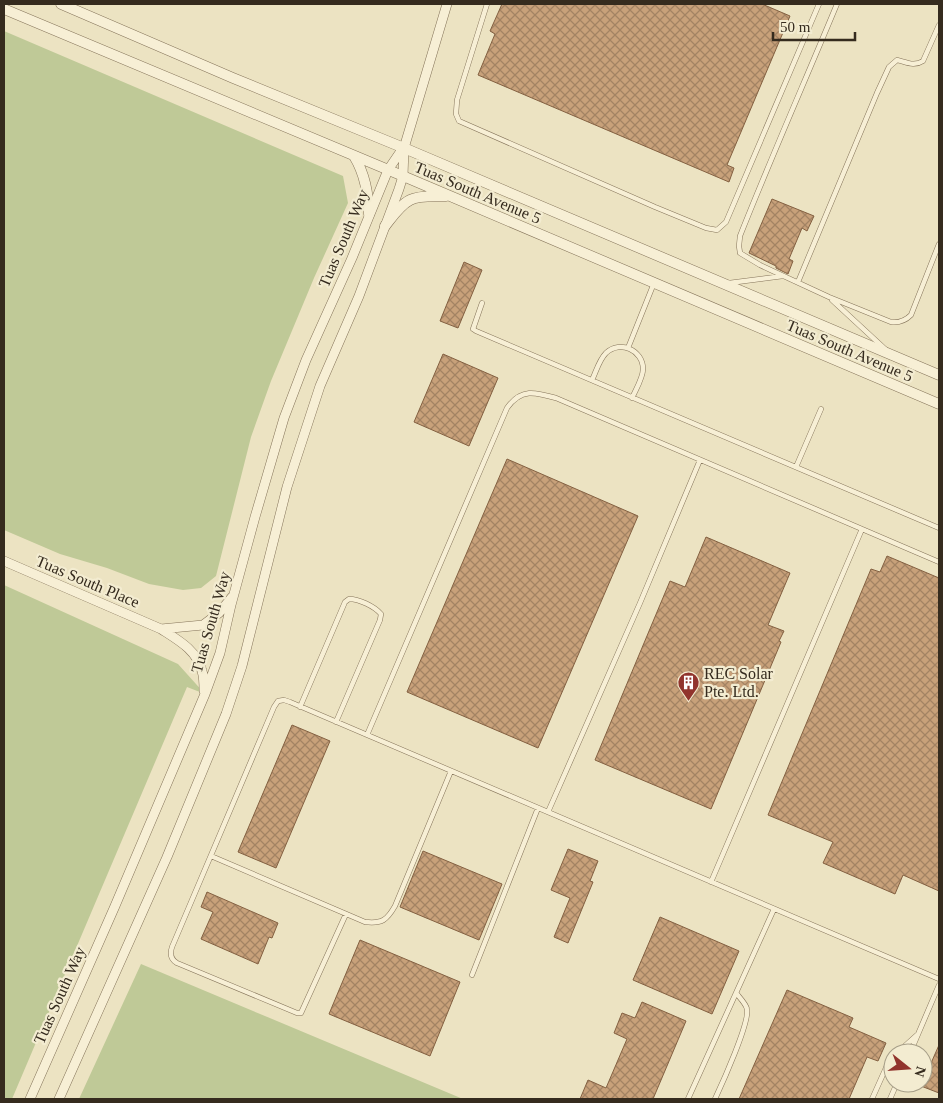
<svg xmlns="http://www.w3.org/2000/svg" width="943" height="1103" font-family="'Times New Roman',serif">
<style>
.grass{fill:#bfc997}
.building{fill:url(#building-cross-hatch);stroke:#836041}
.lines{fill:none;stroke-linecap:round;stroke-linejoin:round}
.service-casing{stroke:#85745a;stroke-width:5.5}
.minor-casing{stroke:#85745a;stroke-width:10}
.tertiary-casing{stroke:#85745a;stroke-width:11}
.service{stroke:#f7efd5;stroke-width:4.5}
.minor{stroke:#f7efd5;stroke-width:9}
.tertiary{stroke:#f7efd5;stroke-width:10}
.labels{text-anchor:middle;stroke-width:4.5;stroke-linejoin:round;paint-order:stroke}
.street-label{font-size:16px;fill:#352b1e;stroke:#f3ecd1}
.poi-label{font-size:16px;fill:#352b1e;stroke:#f3ecd1;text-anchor:start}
</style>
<defs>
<pattern id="building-cross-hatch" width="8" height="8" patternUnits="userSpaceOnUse" patternTransform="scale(1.25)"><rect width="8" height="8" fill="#c8a17a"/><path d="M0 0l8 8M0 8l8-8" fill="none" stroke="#a38363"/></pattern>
</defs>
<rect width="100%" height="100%" fill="#ece3c2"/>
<path class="grass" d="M4,31l339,145 5,27 -34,75 -43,103 -20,56 -35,139 -15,12 -18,2 -34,-6 -42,-16 -47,-14 -56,-24z
M4,585l174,79 27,30 -18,-7 -175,412h-8z
M141,964l322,135h-384z"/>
<path class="building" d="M502,4h260l28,12 -63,149 7,3 -5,14 -251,-107 17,-41 -5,-3z
M772,199l42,17 -7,15 -5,-3 -13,31 4,2 -5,13 -12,-6v-2l-27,-13z
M464,262l18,8 -24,58 -18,-7z
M443,354l55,24 -29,68 -55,-24z
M507,459l131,57 -100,232 -131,-56z
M706,537l84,36 -22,52 16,6 -5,10 2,1 -70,167 -116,-49 75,-179 15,6z
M887,556l52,22v313l-36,-16 -8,19 -72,-31 10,-21 -65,-27 103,-246 9,3z
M292,725l38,16 -54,127 -38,-16z
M568,849l30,12 -8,20 3,1 -25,61 -14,-6 16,-39 -19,-8z
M423,851l79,33 -23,56 -79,-33z
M207,892l71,31 -6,15 -3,-1 -11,27 -57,-25 12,-27 -12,-5z
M660,917l79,34 -27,63 -79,-34z
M360,940l100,42 -30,74 -101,-42z
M787,990l66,28 -4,9 37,16 -8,18 -11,-4 -18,42h-110z
M642,1002l44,19 -33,78h-73l8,-19 18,8 21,-49 -13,-6 8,-20 13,5z
M939,1045v48l-18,-7z"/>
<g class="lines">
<defs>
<path id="service" d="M487,4l-30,96 -1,14 3,7 196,86 51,21 11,2 9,-8 93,-218
M837,4c-32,77 -66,154 -97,232l-1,10 1,7 20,12 69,32 62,25c8,1 14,-1 20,-7l28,-71
M798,282l79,-189 12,-26 8,-7c9,2 17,7 26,1l16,-36
M729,283l54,-7
M832,300l53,49
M482,303l-9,26 3,2 463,197
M628,348l26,-65
M592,380c4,-8 7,-20 14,-27 14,-13 37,-3 37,16 0,9 -7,20 -11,29
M796,467l25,-58
M300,707l45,-105 4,-3c10,0 25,7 32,15l-1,6 -44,102
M367,735l140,-327c14,-20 28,-16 49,-10l383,164
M548,812l92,-209 60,-143
M211,856l154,66c17,2 22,-2 30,-16l56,-135
M711,882l151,-353
M346,914l-45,99h-4l-120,-50c-7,-4 -7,-10 -5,-16l102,-240 4,-6 6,-1 6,2 649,277
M472,975l66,-167
M897,1053l20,-18
M910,1053l29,-68
M688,1099l86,-190
M715,1099c7,-15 35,-77 32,-90 -1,-5 -7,-11 -11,-16
M872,1099l17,-38 4,-5
M890,1099l7,-16"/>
<path id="minor" d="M4,561l157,68c17,11 36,21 41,42 2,6 2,14 2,20
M161,629l42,-4 16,-12 13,-16
M30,1099l85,-193 90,-212 15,-41 11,-48 24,-88 29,-99 22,-58 46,-102 36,-88 15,-22
M59,1099l108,-242 59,-143 16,-48 45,-179 33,-101 39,-90 40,-107 4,-13 1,-28 43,-144"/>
<path id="tertiary" d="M61,4l172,74 171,70 535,227
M4,9l399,167 536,228
M354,156c11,18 14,37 15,58
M385,226c7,-9 15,-21 25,-26 10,-5 25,-3 36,-4"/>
</defs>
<use href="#service" class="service-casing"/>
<use href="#minor" class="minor-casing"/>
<use href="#tertiary" class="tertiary-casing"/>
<use href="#service" class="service"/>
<use href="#minor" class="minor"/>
<use href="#tertiary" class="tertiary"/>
</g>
<defs>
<symbol id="building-pin" viewBox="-11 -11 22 30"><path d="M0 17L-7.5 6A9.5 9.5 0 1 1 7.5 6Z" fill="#91342d" stroke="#f3ecd1"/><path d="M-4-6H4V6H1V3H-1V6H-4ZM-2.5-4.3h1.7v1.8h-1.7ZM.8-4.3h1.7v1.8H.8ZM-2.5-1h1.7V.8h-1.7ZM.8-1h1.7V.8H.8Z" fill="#fff"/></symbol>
</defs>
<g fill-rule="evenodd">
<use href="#building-pin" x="676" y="670" width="25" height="34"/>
</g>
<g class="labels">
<g class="street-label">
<text transform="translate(478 192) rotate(23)" y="6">Tuas South Avenue 5</text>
<text transform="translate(343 238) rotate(-67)" y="6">Tuas South Way</text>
<text transform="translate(850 350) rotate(23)" y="6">Tuas South Avenue 5</text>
<text transform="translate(88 581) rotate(23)" y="6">Tuas South Place</text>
<text transform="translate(210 622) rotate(-74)" y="6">Tuas South Way</text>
<text transform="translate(59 995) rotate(-66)" y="6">Tuas South Way</text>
</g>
<g class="poi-label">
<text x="704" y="679">REC Solar<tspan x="704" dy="18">Pte. Ltd.</tspan></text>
</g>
</g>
<rect width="943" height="1103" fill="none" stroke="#352b1e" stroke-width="10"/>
<g transform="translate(908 1068) rotate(107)"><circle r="24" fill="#f3ecd1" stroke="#a79f89"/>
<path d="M0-4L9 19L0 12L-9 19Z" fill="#91342d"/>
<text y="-8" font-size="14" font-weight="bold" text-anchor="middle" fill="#352b1e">N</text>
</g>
<path d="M773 32v8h82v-8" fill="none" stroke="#352b1e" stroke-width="2.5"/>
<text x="780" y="32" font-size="15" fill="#352b1e" stroke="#f3ecd1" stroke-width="4" paint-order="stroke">50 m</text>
</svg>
